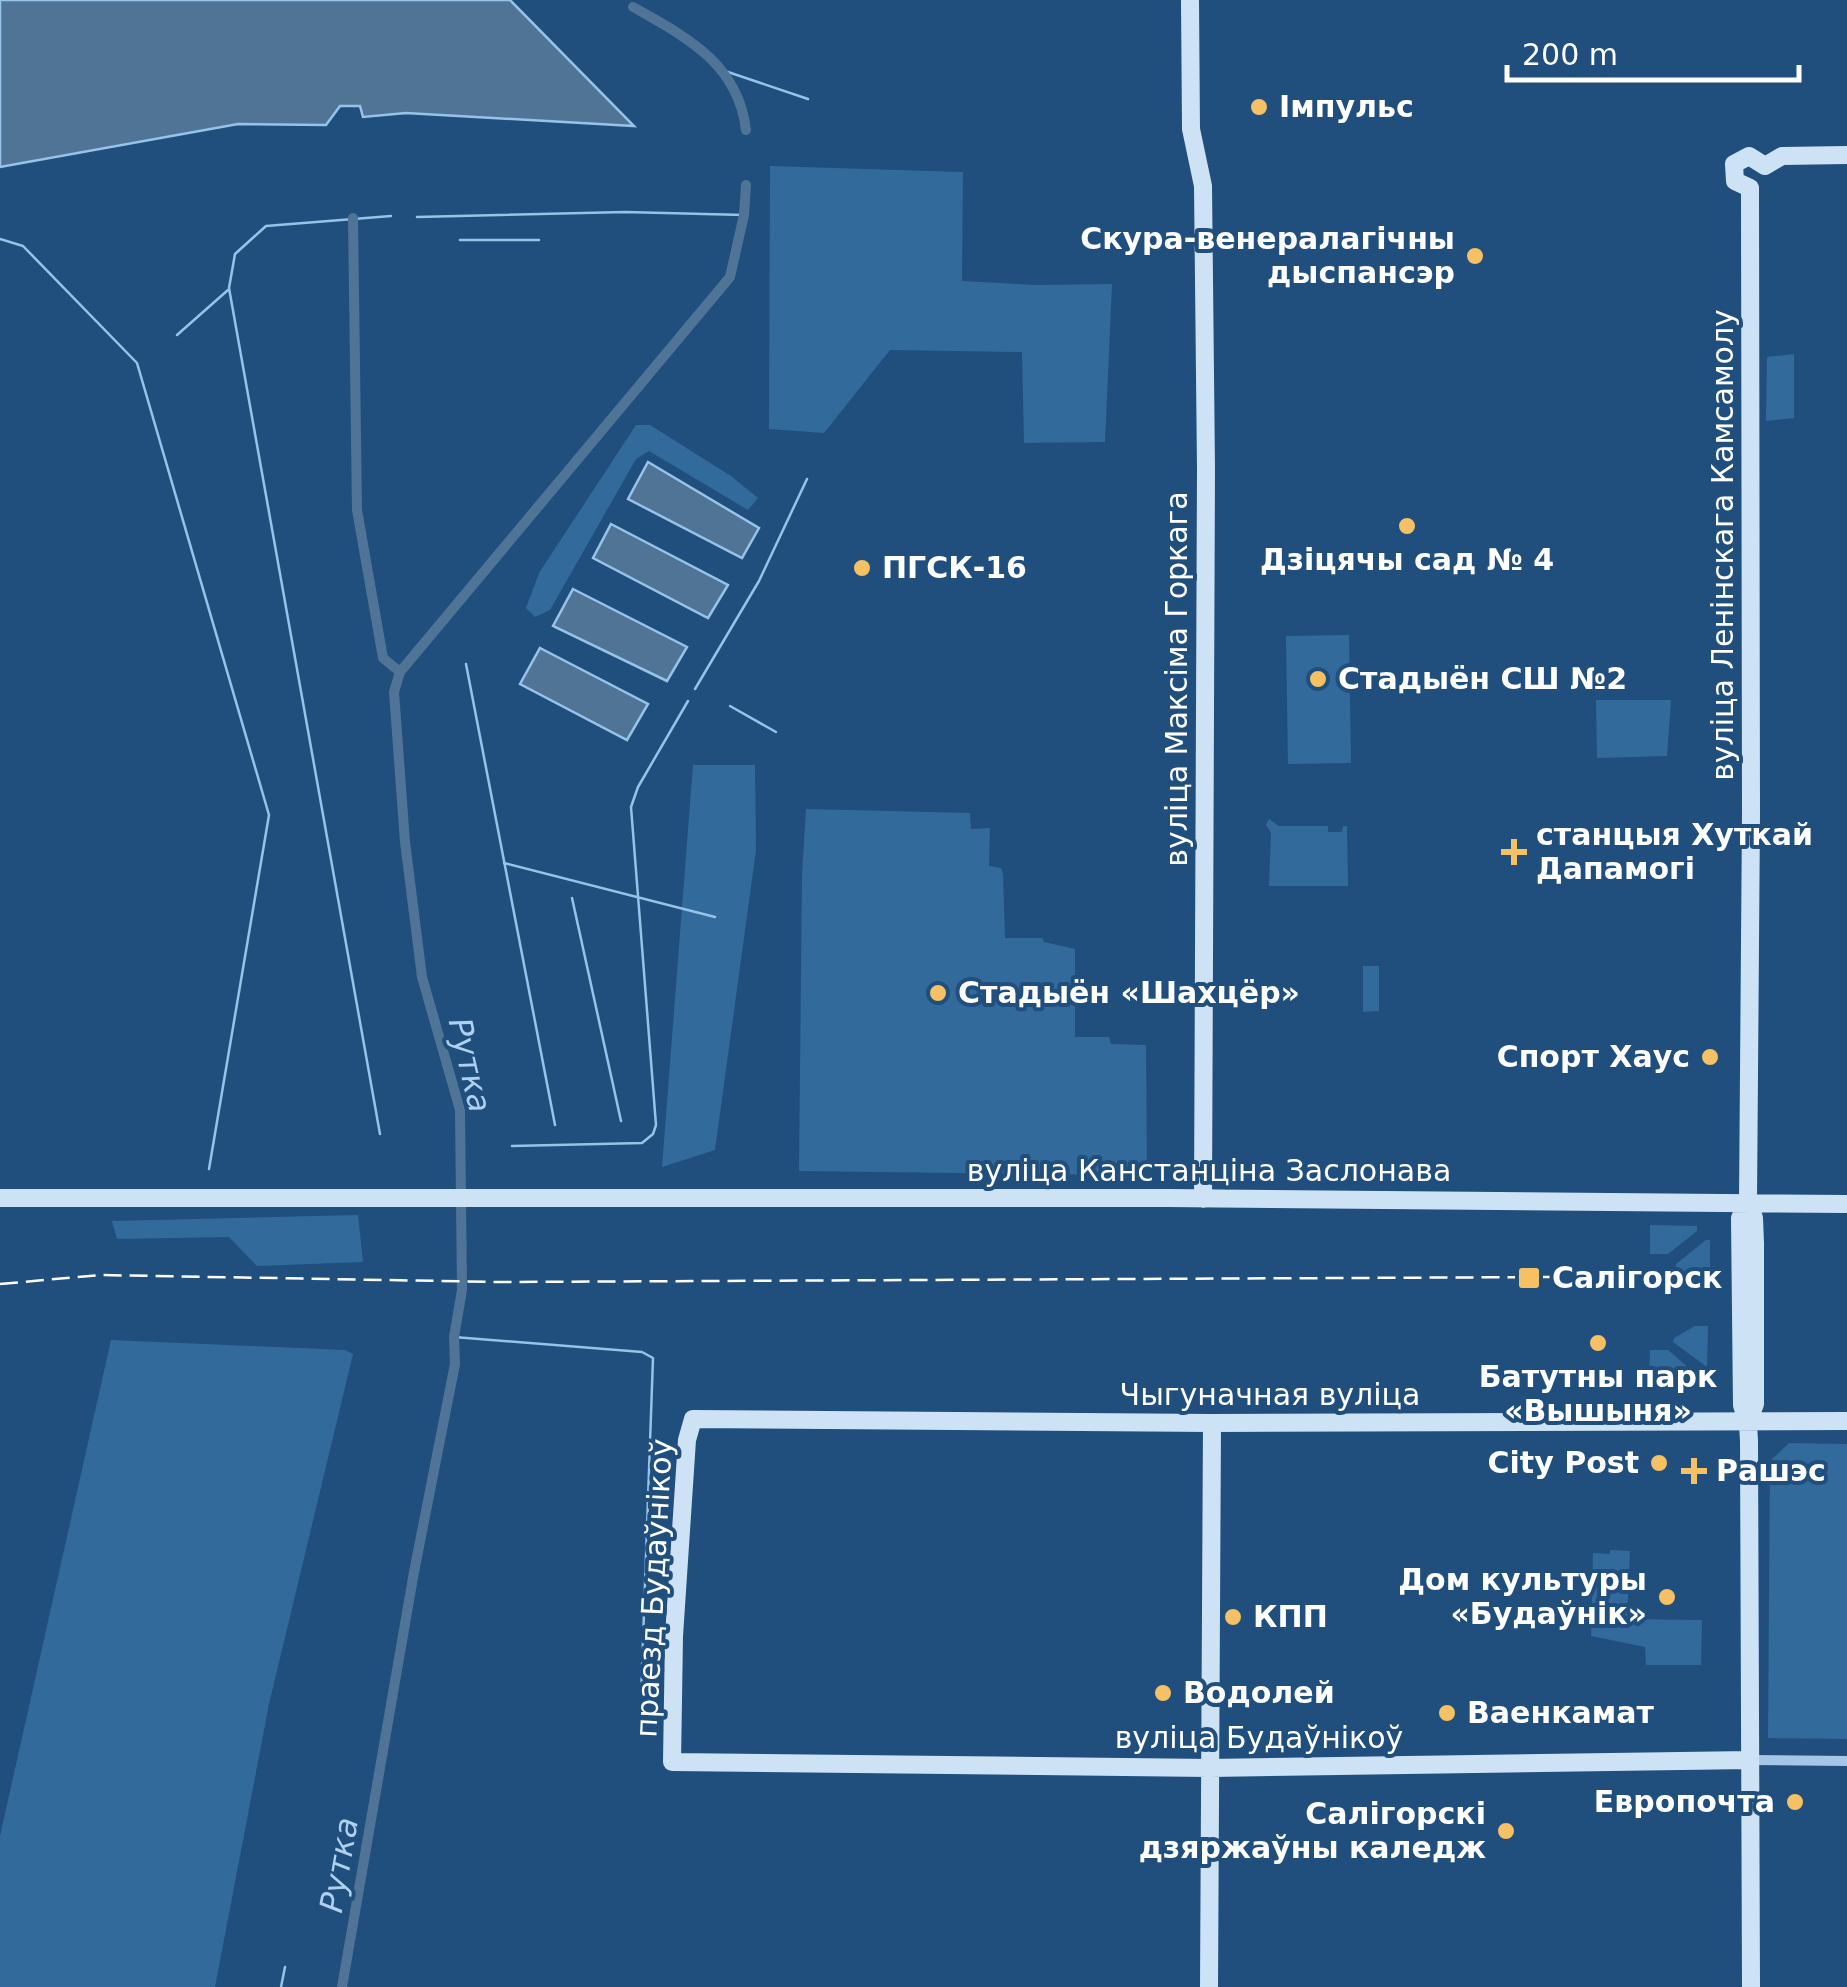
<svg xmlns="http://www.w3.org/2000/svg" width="1847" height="1987" font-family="'DejaVu Sans',sans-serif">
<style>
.green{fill:#326a9c}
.water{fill:#507496;stroke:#97c3e9;stroke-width:2.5}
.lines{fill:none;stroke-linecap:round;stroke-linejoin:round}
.stream{stroke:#97c3e9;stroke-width:2.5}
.canal{stroke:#507496;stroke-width:10}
.street{stroke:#a4c7e7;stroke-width:10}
.secondary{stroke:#cee2f6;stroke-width:18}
.rail{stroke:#fff;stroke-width:2.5;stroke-dasharray:18 8;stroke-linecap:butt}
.poi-dot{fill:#f5c164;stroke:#204f7e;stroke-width:4}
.labels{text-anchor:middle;stroke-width:8;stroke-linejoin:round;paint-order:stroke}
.poi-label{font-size:30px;font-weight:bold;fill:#fff;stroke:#204f7e;text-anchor:start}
.street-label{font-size:30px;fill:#fff;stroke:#204f7e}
.water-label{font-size:32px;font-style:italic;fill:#afd1ef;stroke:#204f7e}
</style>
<rect width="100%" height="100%" fill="#204f7e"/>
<path class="green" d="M770,166l193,6 -1,109 75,4 75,-1 -7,158 -81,1 -2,-91 -132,-2 -66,83 -55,-4z
M1794,354v64l-28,3 1,-64z
M636,425h14l81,51 27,22 -10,12 -99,-59 -13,8 -86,151 -15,7 -9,-9 13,-35z
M1349,635l2,128 -63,1 -2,-128z
M1596,700h75l-4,56 -70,2z
M693,765h62l1,85 -41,300 -53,17z
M806,809l164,4 1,16 19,-1 -1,38 12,2 2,6 2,64h37l2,4 31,7v88h34l2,7 35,1 1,123h-33l1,7 -316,-4 3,-297z
M1269,819l10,7h49v6h14l1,-6h4l1,60h-79l2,-53 -5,-8z
M1363,966h16v45l-16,1z
M358,1215l5,47 -106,4 -28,-29 -112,2 -5,-18z
M1650,1225l47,1v5l-29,23h-18z
M1706,1240h4v41l-12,-1 -22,-12v-4z
M1695,1326h13l-1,41 -34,-25 1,-4z
M111,1340l234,10 8,4 -84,350 -54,283h-215v-151z
M1650,1350h18l28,24 1,5h-48z
M1789,1443l58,1v295l-79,-1 2,-277z
M1610,1550l20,1 -3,68 75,1 -1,45h-55l-1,-18 -54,-11 2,-83 17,1z"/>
<path class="water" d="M0,0h510l124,126 -228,-13 -43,4 -3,-11h-20l-14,19 -88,-1 -238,43z
M648,462l111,66 -17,30 -114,-59z
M611,524l117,61 -20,33 -115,-60z
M573,589l114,58 -20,34 -114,-55z
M540,648l108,56 -21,36 -107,-56z"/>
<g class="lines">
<path class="stream" d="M722,70l86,29
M417,217l208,-5 119,3
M0,239l23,7 114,117 132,452 -60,354
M460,240h79
M177,335l51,-45
M466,664l89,461
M695,689l64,-108 48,-102
M730,706l46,26
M504,863l211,54
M572,898l49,223
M380,1134l-151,-846 6,-34 31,-28 125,-10
M512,1146l130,-3 11,-9 3,-9 -25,-318 7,-20 50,-86
M454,1337l188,15 11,6 -12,339
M281,1987l4,-20"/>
<path class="canal" d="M633,7c53,30 105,56 113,123
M400,672l330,-395 14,-62 2,-30
M342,1987l72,-415 41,-208 -1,-27 8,-47 -2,-180 -38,-133 -17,-135 -11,-150 6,-20 -17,-14 -26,-148 -4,-292"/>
<path class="street" d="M1750,1760l97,1"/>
<path class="secondary" d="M1190,0l1,129 12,57 3,282 -3,731
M1765,166l17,-10 65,-1
M1750,188l1,626 -3,388 -8,16 2,187 6,19 1,17 2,546
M1750,188l-15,-7 -1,-17 15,-8 16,10
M0,1198h1167l680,6
M1748,1202l6,16 1,25v161l-7,19
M1750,1760l-540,8 -538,-6 2,-126 13,-196 6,-21 519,4 635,-2
M1209,1987l3,-564"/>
<path class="rail" d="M0,1284l100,-9 398,7 1058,-5"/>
</g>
<g class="poi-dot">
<circle cx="1259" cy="107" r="10"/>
<circle cx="1475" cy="256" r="10"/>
<circle cx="1407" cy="526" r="10"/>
<circle cx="862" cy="568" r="10"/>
<circle cx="1318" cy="679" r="10"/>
<path d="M1509 837h10v10h10v10h-10v10h-10v-10h-10v-10h10z"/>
<circle cx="938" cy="993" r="10"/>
<circle cx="1710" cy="1057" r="10"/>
<rect x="1517" y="1266" width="24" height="24" rx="5"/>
<circle cx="1598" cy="1343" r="10"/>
<circle cx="1659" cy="1463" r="10"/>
<path d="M1689 1456h10v10h10v10h-10v10h-10v-10h-10v-10h10z"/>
<circle cx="1667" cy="1597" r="10"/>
<circle cx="1233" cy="1617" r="10"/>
<circle cx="1163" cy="1693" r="10"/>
<circle cx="1447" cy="1713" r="10"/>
<circle cx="1795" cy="1802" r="10"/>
<circle cx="1506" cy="1831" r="10"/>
</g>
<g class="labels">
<g class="poi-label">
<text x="1279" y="117">Імпульс</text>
<text x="1455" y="249" text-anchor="end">Скура-венералагічны<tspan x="1455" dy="34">дыспансэр</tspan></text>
<text x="1407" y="570" text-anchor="middle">Дзіцячы сад № 4</text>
<text x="882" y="578">ПГСК-16</text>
<text x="1338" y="689">Стадыён СШ №2</text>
<text x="1536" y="845">станцыя Хуткай<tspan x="1536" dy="34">Дапамогі</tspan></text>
<text x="958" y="1003">Стадыён «Шахцёр»</text>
<text x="1690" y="1067" text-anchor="end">Спорт Хаус</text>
<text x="1552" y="1288">Салігорск</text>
<text x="1598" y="1387" text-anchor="middle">Батутны парк<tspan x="1598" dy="34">«Вышыня»</tspan></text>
<text x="1639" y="1473" text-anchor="end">City Post</text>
<text x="1716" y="1481">Рашэс</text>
<text x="1647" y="1590" text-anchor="end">Дом культуры<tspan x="1647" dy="34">«Будаўнік»</tspan></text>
<text x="1253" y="1627">КПП</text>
<text x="1183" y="1703">Водолей</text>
<text x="1467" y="1723">Ваенкамат</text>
<text x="1775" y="1812" text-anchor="end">Европочта</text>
<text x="1486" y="1824" text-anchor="end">Салігорскі<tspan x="1486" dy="34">дзяржаўны каледж</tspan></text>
</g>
<g class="street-label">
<text transform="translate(1723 545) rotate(-90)" y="10">вуліца Ленінскага Камсамолу</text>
<text transform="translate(1177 679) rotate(-90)" y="10">вуліца Максіма Горкага</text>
<text x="1209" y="1181">вуліца Канстанціна Заслонава</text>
<text x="1270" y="1405">Чыгуначная вуліца</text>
<text transform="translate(654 1588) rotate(-87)" y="10">праезд Будаўнікоў</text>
<text x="1259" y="1748">вуліца Будаўнікоў</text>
</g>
<g class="water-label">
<text transform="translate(470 1065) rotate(77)" y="11">Рутка</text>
<text transform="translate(339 1865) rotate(-80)" y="11">Рутка</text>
</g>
</g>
<path d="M1507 65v15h292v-15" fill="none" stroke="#ffffff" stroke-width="5"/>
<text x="1522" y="65" font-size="30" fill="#ffffff" stroke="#204f7e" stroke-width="8" paint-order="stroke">200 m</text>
</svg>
